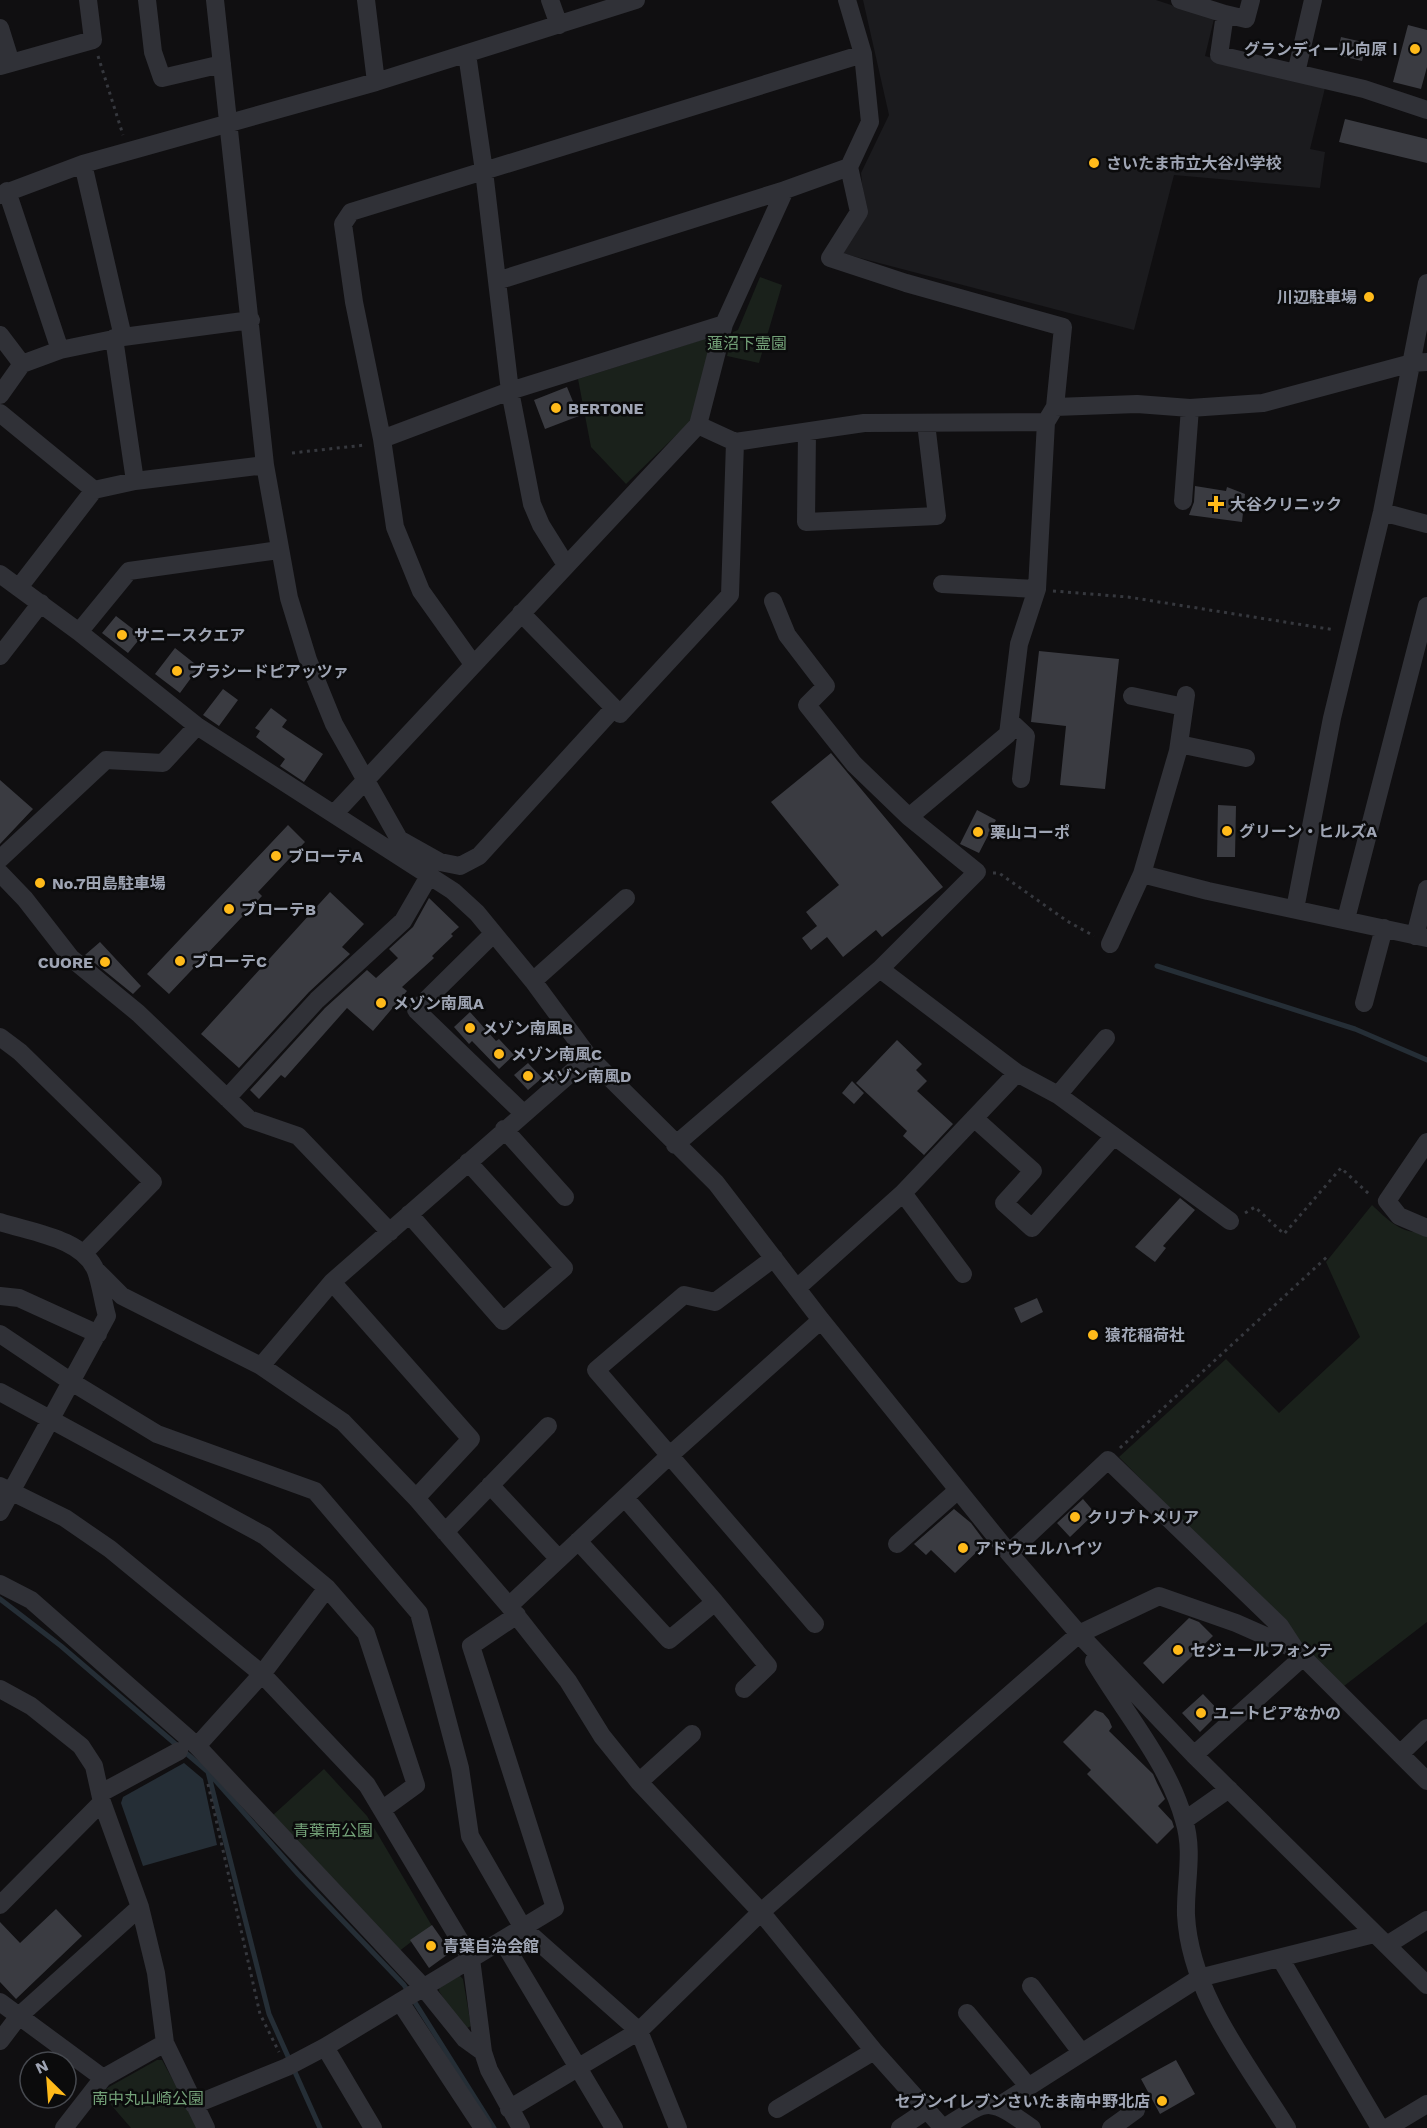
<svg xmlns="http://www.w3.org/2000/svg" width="1427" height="2128" font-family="'Work Sans','Noto Sans JP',sans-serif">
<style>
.built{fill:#1b1b1e}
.green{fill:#1a211b}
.water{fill:#252e36}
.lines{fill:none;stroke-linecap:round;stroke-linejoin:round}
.stream{stroke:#252e36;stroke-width:5}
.building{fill:#3a3b41}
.path{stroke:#36383e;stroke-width:3;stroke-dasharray:3 4.5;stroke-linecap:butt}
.minor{stroke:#303137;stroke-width:18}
.poi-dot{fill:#ffba1a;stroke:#0b0b0c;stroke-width:2}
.labels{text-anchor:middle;stroke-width:5;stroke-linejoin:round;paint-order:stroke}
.poi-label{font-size:16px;font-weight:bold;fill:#9fa5b4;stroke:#0b0b0c;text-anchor:start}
.park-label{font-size:16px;fill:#73a178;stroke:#0b0b0c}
</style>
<rect width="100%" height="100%" fill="#100f11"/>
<path class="built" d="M863,0h293l58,19 -9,37 120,32 -15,61 15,3 -5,36 -146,-13 -40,155 -293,-77 24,-39 -4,-41 28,-58z"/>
<path class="green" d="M760,277l22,8 -23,78 -32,-7 6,-24 5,-2z
M711,337l-13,77 -72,70 -35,-37 -13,-68z
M1372,1205c16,15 32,32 55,26v391l-83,64 -225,-229 107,-98 53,54 81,-76 -34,-75z
M324,1769l43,47 65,110 -34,26 -125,-137z
M457,1973l6,6 8,47 -8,4 -24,-39 1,-9z
M157,2060h5l37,68h-68l-31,-36z"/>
<path class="water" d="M184,1763l19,16 14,66 -74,21 -22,-63 2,-6z"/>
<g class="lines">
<path class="stream" d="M1157,966l198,63 72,31
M0,1599l61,47 146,125 91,103 106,111 90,143
M208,1772l61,242 51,114"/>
</g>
<path class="building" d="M1408,25l19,5v37l-6,22 -28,-7z
M1341,37l26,6 -5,18 -25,-6z
M1345,119l82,20v24l-88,-21z
M567,387l12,29 -34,13 -11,-29z
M1195,486l31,5 1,-4 18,7 -3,28 -53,-7 5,-13z
M116,616l26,20 -14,17 -26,-20z
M175,648l24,19 -19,26 -25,-19z
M1039,651l80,8 -14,130 -45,-4 6,-59 -35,-4z
M223,689l15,11 -19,26 -16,-11z
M271,708l16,12 -5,7 41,27 -19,28 -24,-16 5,-7 -29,-22 4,-6 -5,-3z
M831,753l112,134 -61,50 -6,-7 -33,27 -16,-20 -16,13 -9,-12 15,-12 -11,-14 33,-27 -68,-83z
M0,780l33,29 -33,35z
M1218,805l18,1 -1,51h-18z
M977,810l19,10 -17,33 -19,-9z
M288,825l17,17 -47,50 4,4 -93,98 -22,-20z
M330,892l34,32 -22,23 8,7 -41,38 -70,76 -38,-34z
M429,898l30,29 -8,7 2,2 -21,20 2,2 -32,29 5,4 -34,40 -26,-23 -62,70 -4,-3 -22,24 -9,-9 75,-82 42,-38 9,8 22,-20 -9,-9 24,-22z
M100,942l41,44 -8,8 -48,-39z
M470,1012l26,29 3,-2 15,16 -15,14 -27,-28 -3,3 -15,-17z
M897,1040l25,24 -6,6 11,11 -10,10 36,33 -29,31 -21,-19 4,-5 -51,-48z
M528,1063l14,15 -14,12 -14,-15z
M852,1081l12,12 -10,11 -12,-11z
M1180,1198l15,12 -32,36 3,2 -11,14 -20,-15z
M1037,1298l6,14 -22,11 -7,-15z
M1083,1499l12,14 -25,24 -13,-14z
M954,1509l17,14 15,20 -31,30 -24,-23 -5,5 -12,-11z
M1189,1618l10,4 14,14 -50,48 -20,-21z
M1203,1694l17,18 -20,20 -18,-19z
M1095,1710l8,3 6,7 3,7 -3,4 44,43 4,9 8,16 -7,7 14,15 2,6 -17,17 -70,-70 4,-4 -28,-28z
M56,1909l26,27 -66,63 -16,-17v-60l20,21z
M432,1925l19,27 -22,16 -19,-28z
M1176,2060l19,34 -35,20 -19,-35z"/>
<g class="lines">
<path class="path" d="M98,56l25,79
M292,453l73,-8
M1053,591l75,6 207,33
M993,873h6l68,48 27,15
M1245,1213l10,-6 29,27 57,-66 29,27
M1120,1448l209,-193
M208,1784l52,230 19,38"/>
<path class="minor" d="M147,0l6,52 9,26 60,-14
M215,0l50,465 24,133 19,62 26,64 65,115 41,23 20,4 19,-10 135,-148
M366,0l10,82
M550,0l9,25
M1180,0l45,14 -6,41 145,34 63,21
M1225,14l21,5 5,-19
M0,28l11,35
M467,54l17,117 26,220 22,113 9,21 25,40
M0,66l93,-26 -5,-40
M1296,73l17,-73
M83,164l40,173
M7,191l53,159
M0,195l83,-31 293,-82 260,-82
M497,281l288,-91 64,-23
M0,335l22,29
M114,338l21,143
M0,395l22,-31 38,-14 63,-13 128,-17
M1055,407l82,-3 53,4 73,-5 149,-40 15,-1
M0,413l94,77
M698,425l37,17 129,-19 182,-1
M807,432l-1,90 131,-6 -11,-93
M382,439l-28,-137 -11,-78 8,-12 512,-158
M1183,501l7,-93
M1382,512l45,12
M0,574l79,58 118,94 256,165 24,22 56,68 56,76 127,126 105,137 188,233 70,81 115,121 233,230
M942,584l95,5
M20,586l74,-96 41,-9 130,-16
M773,601l14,34 39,51 -19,19 47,59 55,53
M521,613l99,101 110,-119 5,-153
M79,632l50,-61 150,-21
M0,656l41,-53
M473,664l-52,-73 -26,-64 -13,-88 128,-48 214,-67
M1132,696l52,11
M1010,721l16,15 -5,43
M1179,744l67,14
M334,814l364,-389 26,-101 61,-134
M0,859l106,-99 57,3 34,-37
M0,873l25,26 46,59 67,55 111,106 49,17 92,96
M1142,874l36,-123 8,-56
M1295,909l37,-191 50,-206 45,-229
M1346,919l81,-313
M493,934l-77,76 107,103
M1415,936l12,-47
M1110,944l32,-70 66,17 219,47
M880,969l137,104 41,22 48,-57
M533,981l93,-83
M1364,1003l20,-75
M0,1037l20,15 133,130 -69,71
M1058,1095l172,126
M227,1098l90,-98 86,-79 26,-45
M974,1118l59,53 -29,32 28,25 82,-92
M504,1129l61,68
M1427,1142l-40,59 12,15 28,12
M675,1145l205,-176 97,-97 -68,-55 99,-83 11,-90 18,-55 9,-167 9,-15 8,-80 -157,-44 -76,-25 29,-46 -10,-45 21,-45 -7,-68 -16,-54
M903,1193l60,81
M409,1214l94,107 61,-53 -96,-106
M0,1222c30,10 83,16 96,49 5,14 7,31 11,45l-107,196
M774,1258l-59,44 -31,-7 -88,75 219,254
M96,1270l26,26 139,70 82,56 73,76 93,108 59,75 34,55 37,46 122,130 113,139 69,77
M332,1282l139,157 -55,59
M797,1288l106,-95 114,-120
M0,1296l19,2 79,36
M0,1334l70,47 87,53 158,57 104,122 41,155 10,68 53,92 116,103 39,97
M261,1366l71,-84 257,-225
M0,1392l265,144 62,52 39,45 50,152 -33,24
M490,1485l69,74
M0,1486l65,32 45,31 152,125 105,111 104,174 12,93 6,18 32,58
M445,1532l103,-106
M578,1541l91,99 46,-38 -90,-104
M897,1544l61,-54
M1009,1553l99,-93 172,166 15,23
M0,1584l31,16 166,146 227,242 41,51 18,13
M715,1602l53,64 -24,23
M509,1606l160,-150 152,-136
M1094,1661c30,51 74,101 90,159 10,32 1,63 2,95 4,79 61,148 101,213
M0,1689l31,17 50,40 13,20 8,36 38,105 16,66 9,70 41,85
M197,1746l65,-72 65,-86
M1400,1754l27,-26
M1194,1755l109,-98
M639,1782l53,-48
M101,1793l78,-42
M1185,1820l44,-31
M0,1905l102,-103
M502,1940l112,188
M1387,1945l40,-25
M1280,1958l100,170
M1031,1986l50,66
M0,2002l103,76
M400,2002l83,126
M967,2013l61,73
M0,2041l19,-25 121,-109
M325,2047l48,81
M194,2105l93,-38 38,-20 230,-139 -84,-262 46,-31
M1000,2105l199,-127 175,-44
M509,2109l130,-78 122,-119 318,-278 80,-38 77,27 59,26 132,132
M777,2109l97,-58
M64,2128l39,-50 62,-35
M900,2128l27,-18
M944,2128c45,-29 43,-32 88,0
M1111,2128l25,-18
M1387,2128l40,-24"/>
</g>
<g class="poi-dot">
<circle cx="1415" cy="49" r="6"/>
<circle cx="1094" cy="163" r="6"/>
<circle cx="1369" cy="297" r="6"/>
<circle cx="556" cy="408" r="6"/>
<path d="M1213 495h6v6h6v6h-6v6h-6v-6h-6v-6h6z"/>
<circle cx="122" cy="635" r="6"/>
<circle cx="177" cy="671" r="6"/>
<circle cx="1227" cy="831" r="6"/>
<circle cx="978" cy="832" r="6"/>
<circle cx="276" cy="856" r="6"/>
<circle cx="40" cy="883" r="6"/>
<circle cx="229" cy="909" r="6"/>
<circle cx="180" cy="961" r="6"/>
<circle cx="105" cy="962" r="6"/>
<circle cx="381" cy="1003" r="6"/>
<circle cx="470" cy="1028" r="6"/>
<circle cx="499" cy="1054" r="6"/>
<circle cx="528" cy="1076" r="6"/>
<circle cx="1093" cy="1335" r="6"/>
<circle cx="1075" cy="1517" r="6"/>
<circle cx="963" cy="1548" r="6"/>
<circle cx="1178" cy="1650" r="6"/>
<circle cx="1201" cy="1713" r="6"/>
<circle cx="431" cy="1946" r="6"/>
<circle cx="1162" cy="2101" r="6"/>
</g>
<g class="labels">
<g class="poi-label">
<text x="1403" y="55" text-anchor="end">グランディール向原Ⅰ</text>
<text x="1106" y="169">さいたま市立大谷小学校</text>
<text x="1357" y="303" text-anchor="end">川辺駐車場</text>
<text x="568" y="414">BERTONE</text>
<text x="1230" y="510">大谷クリニック</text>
<text x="134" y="641">サニースクエア</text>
<text x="189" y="677">プラシードピアッツァ</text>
<text x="1239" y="837">グリーン・ヒルズA</text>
<text x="990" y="838">栗山コーポ</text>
<text x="288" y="862">ブローテA</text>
<text x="52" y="889">No.7田島駐車場</text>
<text x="241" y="915">ブローテB</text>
<text x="192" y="967">ブローテC</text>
<text x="93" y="968" text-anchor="end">CUORE</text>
<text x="393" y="1009">メゾン南風A</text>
<text x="482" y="1034">メゾン南風B</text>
<text x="511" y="1060">メゾン南風C</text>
<text x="540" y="1082">メゾン南風D</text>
<text x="1105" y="1341">猿花稲荷社</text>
<text x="1087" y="1523">クリプトメリア</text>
<text x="975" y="1554">アドウェルハイツ</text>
<text x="1190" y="1656">セジュールフォンテ</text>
<text x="1213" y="1719">ユートピアなかの</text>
<text x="443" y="1952">青葉自治会館</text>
<text x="1150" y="2107" text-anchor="end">セブンイレブンさいたま南中野北店</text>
</g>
<g class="park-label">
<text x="747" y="349">蓮沼下霊園</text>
<text x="333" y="1836">青葉南公園</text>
<text x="148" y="2104">南中丸山崎公園</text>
</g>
</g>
<g transform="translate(48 2080) rotate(335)"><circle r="28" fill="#0b0b0c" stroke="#46494f" stroke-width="1.5"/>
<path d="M0-4.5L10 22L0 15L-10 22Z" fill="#ffba1a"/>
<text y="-9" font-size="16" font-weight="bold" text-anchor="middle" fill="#9fa5b4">N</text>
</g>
</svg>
